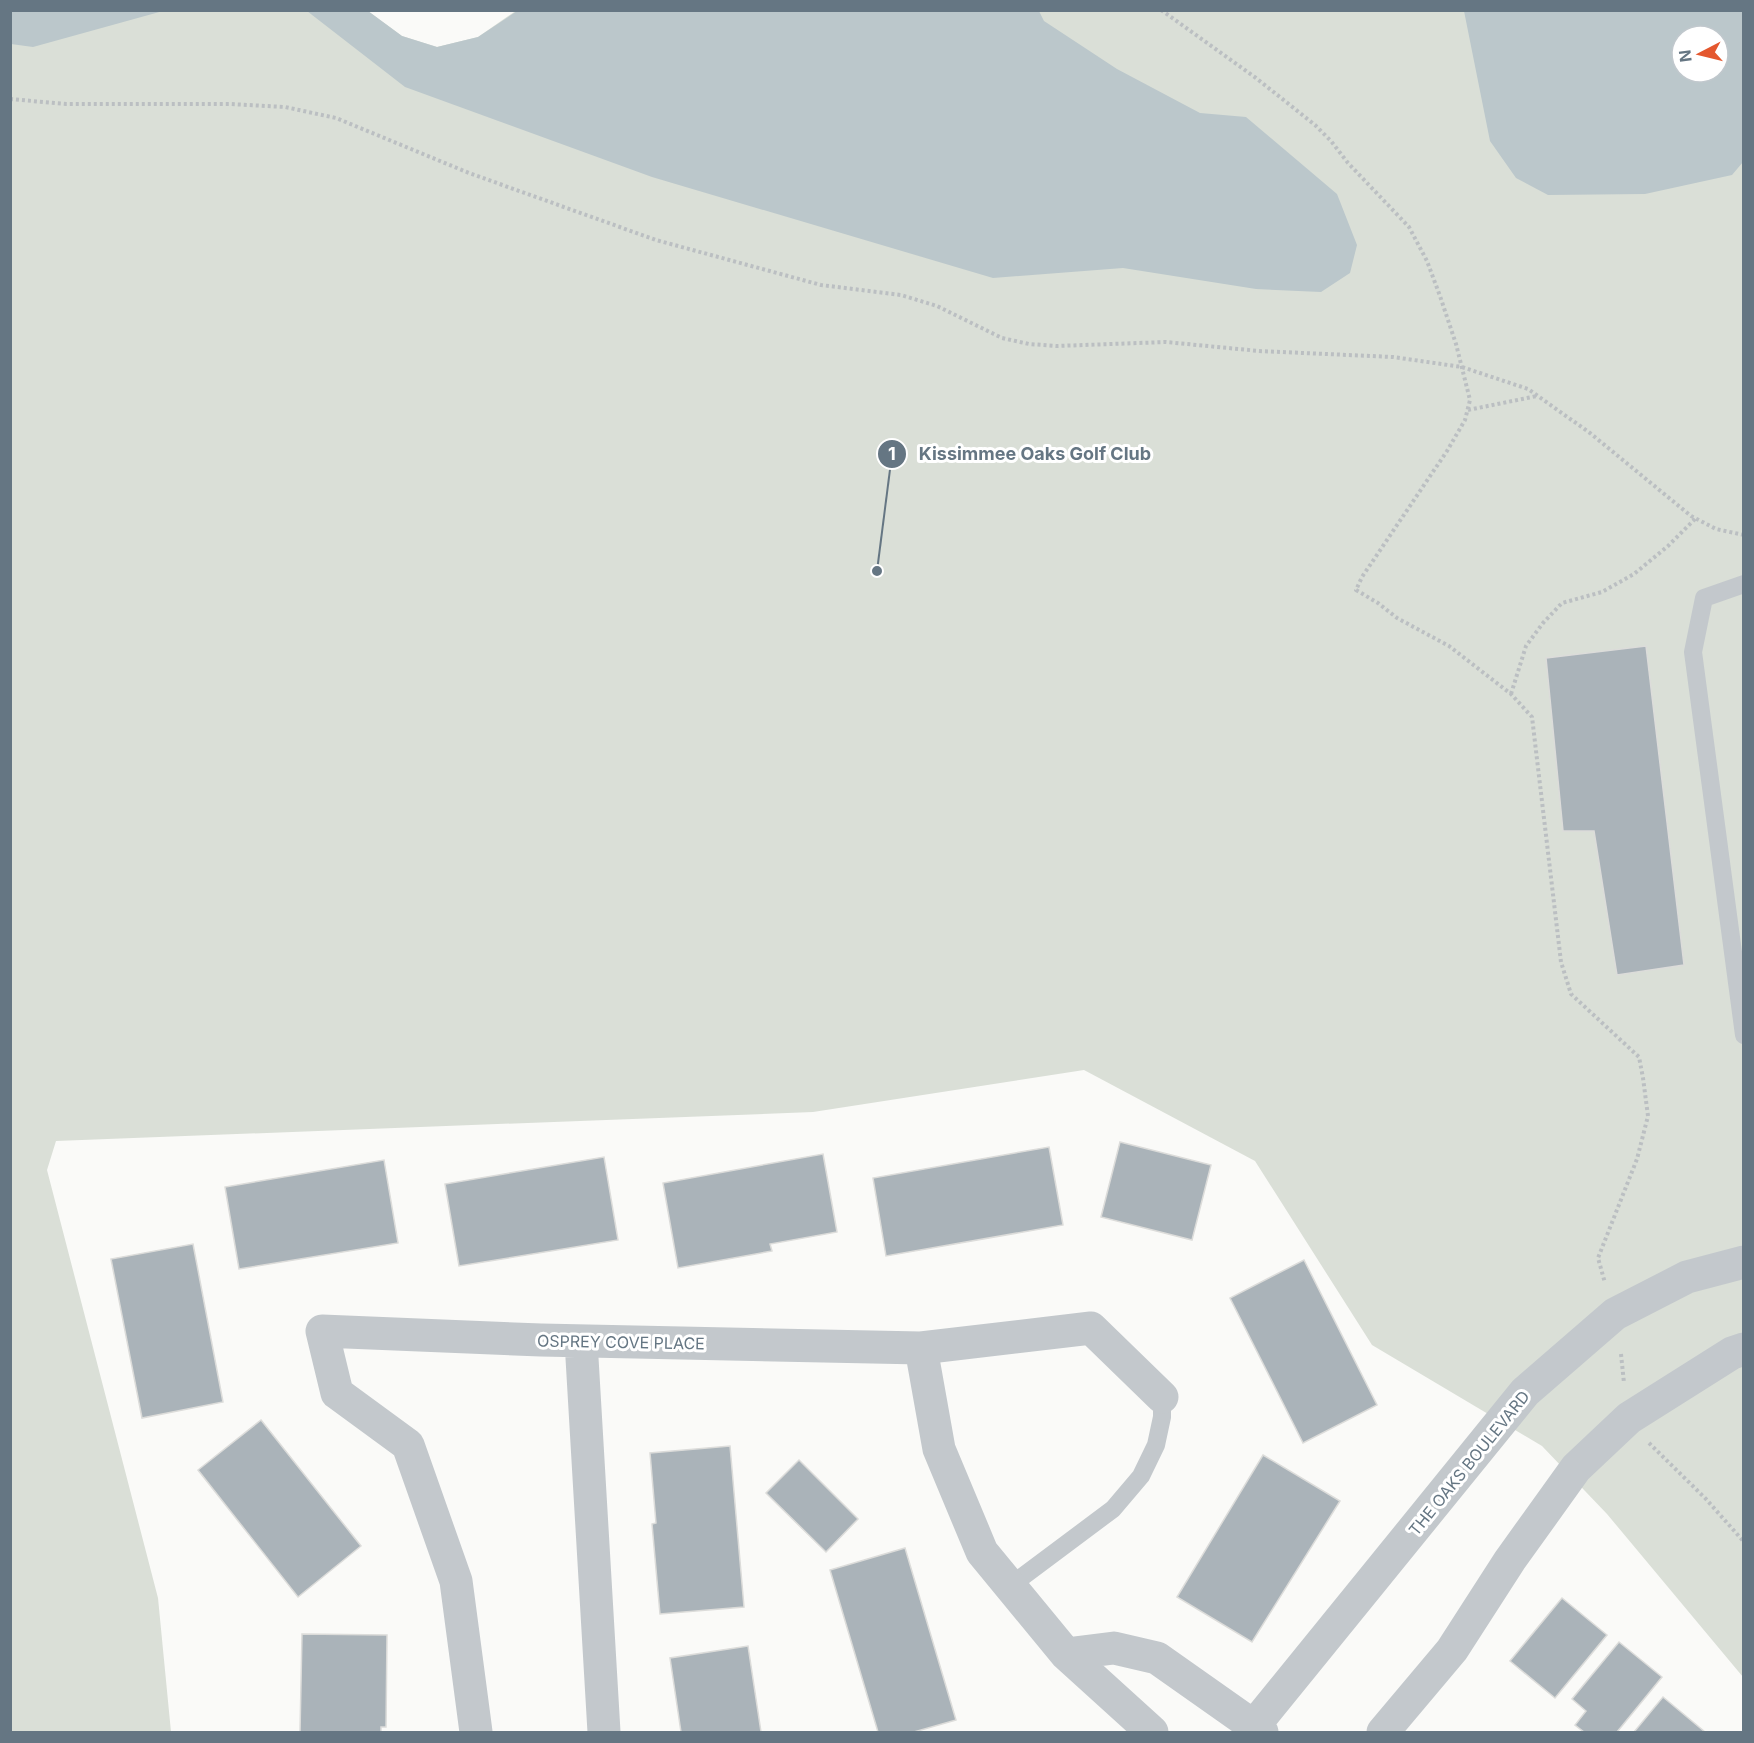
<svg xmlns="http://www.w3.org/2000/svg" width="1754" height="1743" font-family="Inter,sans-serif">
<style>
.green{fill:#dadfd7;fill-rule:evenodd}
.water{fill:#bbc7cb;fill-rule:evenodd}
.building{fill:#aab3b9;stroke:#dcdcda;stroke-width:1.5}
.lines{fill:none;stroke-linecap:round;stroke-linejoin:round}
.path{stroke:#bbbfc2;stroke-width:4;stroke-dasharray:3 3;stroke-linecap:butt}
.service{stroke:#c3c8cc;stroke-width:18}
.minor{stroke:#c3c8cc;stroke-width:33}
.labels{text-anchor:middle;stroke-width:6;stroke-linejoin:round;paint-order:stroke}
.street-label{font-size:16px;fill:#657683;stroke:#fff}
.leader{fill:none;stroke:#657683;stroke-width:2}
.callout-dot{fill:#657683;stroke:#fff;stroke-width:2}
.mark-label{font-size:18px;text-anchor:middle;font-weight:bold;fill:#fff}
.callout-label{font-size:18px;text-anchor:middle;font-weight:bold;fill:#657683;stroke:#fff;stroke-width:6;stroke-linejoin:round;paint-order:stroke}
</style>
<rect width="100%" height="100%" fill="#fafaf8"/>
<path class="green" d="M517,10l1226,1v1666l-136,-163 -65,-68 -170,-101 -117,-184 -171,-91 -271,42 -757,29 -9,29 111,428 13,134h-160v-1721h357l34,25 35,11 41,-10zM1682,36h36v36h-36z"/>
<path class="water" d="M11,10h152v1l-130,36 -22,-3z
M307,11h61l34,25 35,11 41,-10 39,-26h522l5,10 73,48 83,44 46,4 91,77 20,51 -7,28 -29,19 -65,-3 -133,-21 -130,10 -341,-101 -247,-90z
M1464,11h279v151l-11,13 -87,19 -97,1 -32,-17 -26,-37zM1682,36h36v36h-36z"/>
<path class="building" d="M1646,646l38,319 -67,10 -23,-144h-31l-17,-173z
M1120,1142l91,23 -19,75 -91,-23z
M1049,1147l14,78 -177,31 -13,-78z
M823,1154l14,78 -67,12 2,7 -94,17 -15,-85z
M604,1157l14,83 -159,26 -14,-82z
M384,1160l14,83 -159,26 -14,-82z
M193,1244l30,158 -81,16 -31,-159z
M1304,1260l73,145 -74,38 -73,-145z
M261,1420l100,126 -63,51 -100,-127z
M730,1446l14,161 -84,7 -8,-90 4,-1 -6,-70z
M1263,1455l77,46 -88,141 -75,-45z
M799,1460l59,59 -32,33 -60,-59z
M905,1548l51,172 -42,12h-36l-48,-162z
M1562,1598l45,37 -52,63 -45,-37z
M302,1634l85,1 -1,92h-5v5h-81z
M1619,1642l43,35 -45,55h-33l-9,-7 11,-14 -14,-12z
M748,1646l13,86h-80l-11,-74z
M1663,1697l42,35h-71z"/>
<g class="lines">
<path class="path" d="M1161,10l95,68 59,47 16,16 17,22 61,64 18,34 13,35 16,48 14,56 -5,20 -18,31 -85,126 -6,13 22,13 19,15 52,28 62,48 21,23 29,245 10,32 68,63 4,21 5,38 -11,43 -39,99 7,25
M10,99l56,5h164l55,3 51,11 133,55 187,67 165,45 80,10 36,11 65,32 27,6 28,2 109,-4 93,9 134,6 69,10 66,22 62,44 101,83 25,13 28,6
M1468,410l69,-14
M1511,694l15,-48 17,-23 19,-20 40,-11 32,-18 34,-28 28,-28
M1621,1354l3,29
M1649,1443l57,56 38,43"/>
<path class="service" d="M1744,584l-40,14 -11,54 51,383
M1010,1586l103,-77 28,-33 15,-31 6,-28v-20"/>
<path class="minor" d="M581,1341l23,391
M921,1348l18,101 43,103 84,102 86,78
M1066,1654l48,-6 43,10 105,74
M476,1732l-20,-151 -48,-136 -71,-52 -15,-62 219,9 380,8 170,-20 71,69
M1249,1732l276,-340 90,-78 72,-37 57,-15
M1383,1732l69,-82 58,-90 66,-92 53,-50 103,-65 12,-4"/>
</g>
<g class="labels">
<g class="street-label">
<text transform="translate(621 1342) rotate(1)" y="6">OSPREY COVE PLACE</text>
<text transform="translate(1469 1463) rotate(-51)" y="6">THE OAKS BOULEVARD</text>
</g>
</g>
<path class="leader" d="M877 571L892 454"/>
<g class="callout-dot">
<circle cx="877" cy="571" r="6"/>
<circle cx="892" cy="454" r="15"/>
</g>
<g class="mark-label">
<text x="892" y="460">1</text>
</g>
<g class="callout-label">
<text x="1035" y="460">Kissimmee Oaks Golf Club</text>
</g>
<rect width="1754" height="1743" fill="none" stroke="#657683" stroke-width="24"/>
<g transform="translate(1700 54) rotate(263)"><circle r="28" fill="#ffffff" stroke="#c1c8cd" stroke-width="1.5"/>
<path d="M0-4.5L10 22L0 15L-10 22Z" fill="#e4572e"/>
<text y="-9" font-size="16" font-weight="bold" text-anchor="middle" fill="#657683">N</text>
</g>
</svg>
